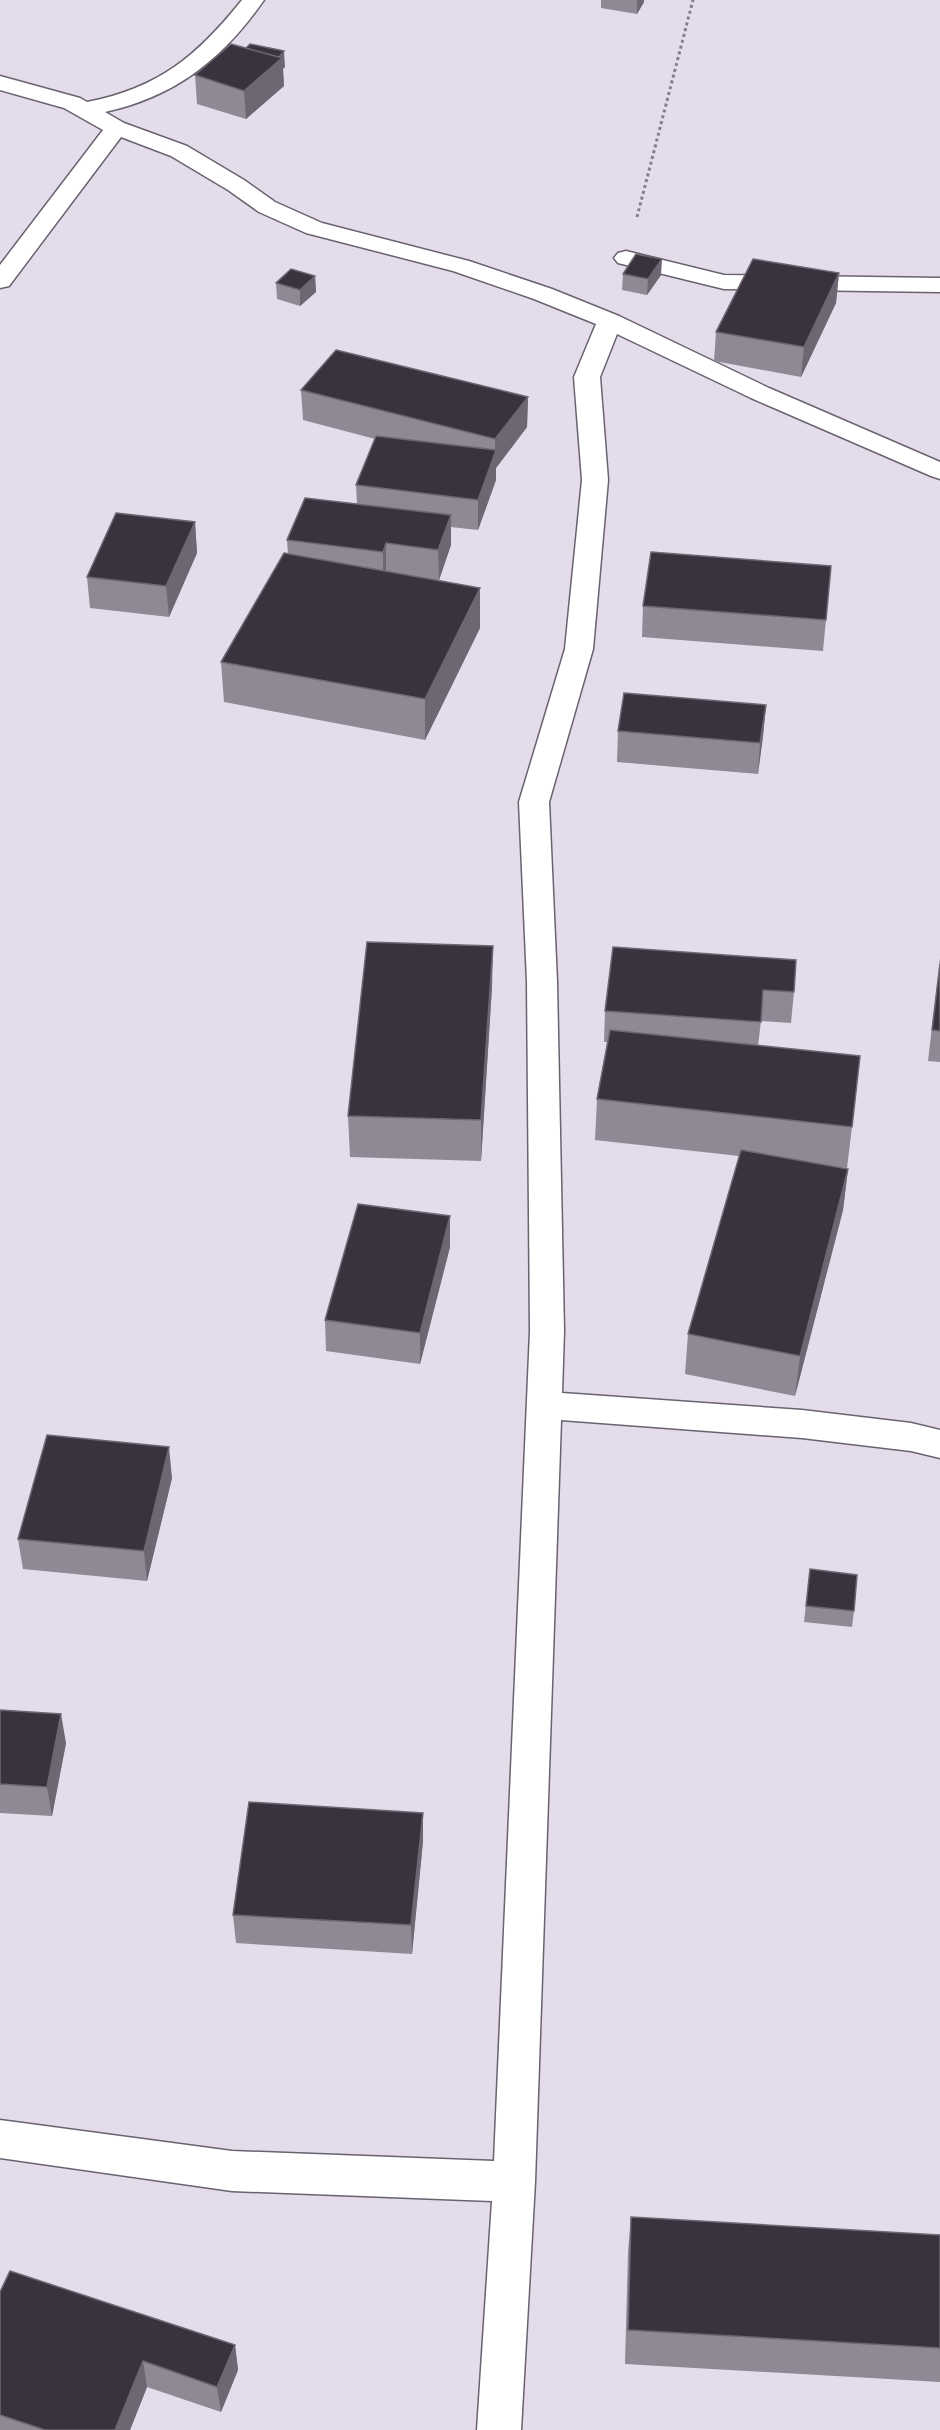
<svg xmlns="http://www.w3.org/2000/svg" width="940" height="2430" font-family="'Roboto Serif',serif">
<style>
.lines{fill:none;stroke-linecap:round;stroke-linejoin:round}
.minor-casing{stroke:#69626f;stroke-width:3}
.path{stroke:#847e89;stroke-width:3;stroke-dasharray:3 3;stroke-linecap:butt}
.minor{fill:#fff;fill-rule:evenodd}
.wall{fill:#8f8895}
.shaded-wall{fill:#6d6673}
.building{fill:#3a333f;stroke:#6d6673;stroke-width:1.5}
</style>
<rect width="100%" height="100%" fill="#e4dceb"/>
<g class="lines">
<defs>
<path id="minor" d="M242,0h22c-41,59 -89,97 -159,112l19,11 63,23 57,34 31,22 47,21 147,38 83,28 67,27 150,72 171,74v17l-9,-3 -180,-78 -134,-64 -17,43 8,103 -15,169 -44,153 8,180 7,349 -2,62 240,17 109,13 29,7v28l-29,-7 -109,-13 -241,-18 -26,762 -14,248h-44l15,-229 -260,-10 -232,-33v-38l232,31 262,10 36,-830 -3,-349 -8,-180 46,-153 17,-169 -8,-103 22,-53 -62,-25 -81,-28 -147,-38 -47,-21 -31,-22 -57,-34 -50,-19 -112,149 -9,2v-23l103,-135 -39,-22 -64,-18v-14l80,22 7,4c72,-14 110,-46 155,-102z
M626,251l98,24 216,3v14l-216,-3 -106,-26 -4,-5 4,-5z"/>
</defs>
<use href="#minor" class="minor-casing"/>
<path class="path" d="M637,217l56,-217"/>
<use href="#minor" class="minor"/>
</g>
<path class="wall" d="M601,0h43v2l-7,12 -36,-6z
M285,67l-2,2 1,17 -38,33 -49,-15 -2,-29z
M839,273l-3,30 -35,74 -87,-16 2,-29z
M623,274l38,1 -14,20 -25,-5z
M315,276l1,16 -16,14 -23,-7 -1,-16z
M301,390l227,7 -1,30 -31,41v12l-18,50 -27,-3v18l-12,35 41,8v40l-55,112 -201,-38 -3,-40 67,-108 -1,-14 70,-36 -1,-19 19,-46 -72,-19z
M195,522l2,31 -28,64 -79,-9 -3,-31z
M831,566l-8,85 -181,-14 1,-31z
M766,705l-3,31 -5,38 -141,-12 1,-31z
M613,947l181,45 -3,31 -30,-2 -3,25 94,81 -5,41 -18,-2 19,3 -5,41 -48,186 -110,-22 3,-40 51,-178 -144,-16 2,-41 10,-57h-3l1,-31z
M940,958v104l-12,-1z
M492,987l-11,174 -131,-4 -2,-41z
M450,1247l-30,117 -94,-13 -1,-31z
M172,1478l-25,103 -124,-12 -5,-30z
M810,1569l44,42 -2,16 -48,-5z
M0,1710l66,33 -14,73 -52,-3z
M423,1841l-11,113 -176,-11 -3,-28z
M631,2217l309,18v147l-315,-18 3,-112z
M0,2292l235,53 3,25 -17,42 -74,-25 -17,43h-130z"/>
<path class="shaded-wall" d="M637,0h7v2l-7,12z
M284,51l1,16 -2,2 1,17 -38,33 -2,-28z
M662,259l-1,16 -14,20 1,-16z
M839,273l-3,30 -35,74 3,-30z
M315,276l1,16 -16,14v-16z
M528,397l-1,30 -31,41v12l-18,50v-30l17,-47v-14z
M451,515v30l-12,35 -1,-30z
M195,522l2,31 -28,64 -3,-31z
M386,543v31l-3,8v-30z
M480,588v40l-55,112v-41z
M766,705l-3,31 -5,38 2,-31z
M493,946l-1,41 -11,174v-41z
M848,1169l-5,41 -48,186 5,-40z
M450,1216v31l-30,117v-31z
M169,1447l3,31 -25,103 -3,-30z
M61,1714l5,29 -14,73 -5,-29z
M423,1813v28l-11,113 -1,-29z
M235,2345l3,25 -17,42 -4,-25z
M143,2361l4,26 -17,43h-15z"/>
<path class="building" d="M231,44l51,14 -38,33 -49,-16z
M250,44l34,7 -5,6 -33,-9z
M636,254l26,5 -14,20 -25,-5z
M753,259l86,14 -35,74 -88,-15z
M291,269l24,7 -15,14 -24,-7z
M336,350l192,47 -33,42 -194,-49z
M376,436l120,14 -18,50 -122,-15z
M305,498l146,17 -13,35 -52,-7 -3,9 -96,-12z
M116,513l79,9 -29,64 -79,-9z
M651,552l180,14 -5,54 -183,-14z
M284,553l196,35 -55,111 -204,-37z
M624,693l142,12 -6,38 -142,-12z
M367,942l126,4 -12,174 -133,-4z
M613,947l183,13 -2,32 -31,-2 -2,32 -156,-11z
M940,964v67l-8,-1z
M610,1030l250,26 -8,71 -255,-28z
M741,1150l107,19 -48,187 -112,-22z
M358,1204l92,12 -30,117 -95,-13z
M47,1435l122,12 -25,104 -126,-12z
M810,1569l47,6 -3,36 -48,-5z
M0,1710l61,4 -14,73 -47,-3z
M249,1802l174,11 -12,112 -178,-10z
M631,2217l309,18v113l-312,-18z
M10,2271l225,74 -18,42 -74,-26 -28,69h-70l-45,-15v-123z"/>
</svg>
